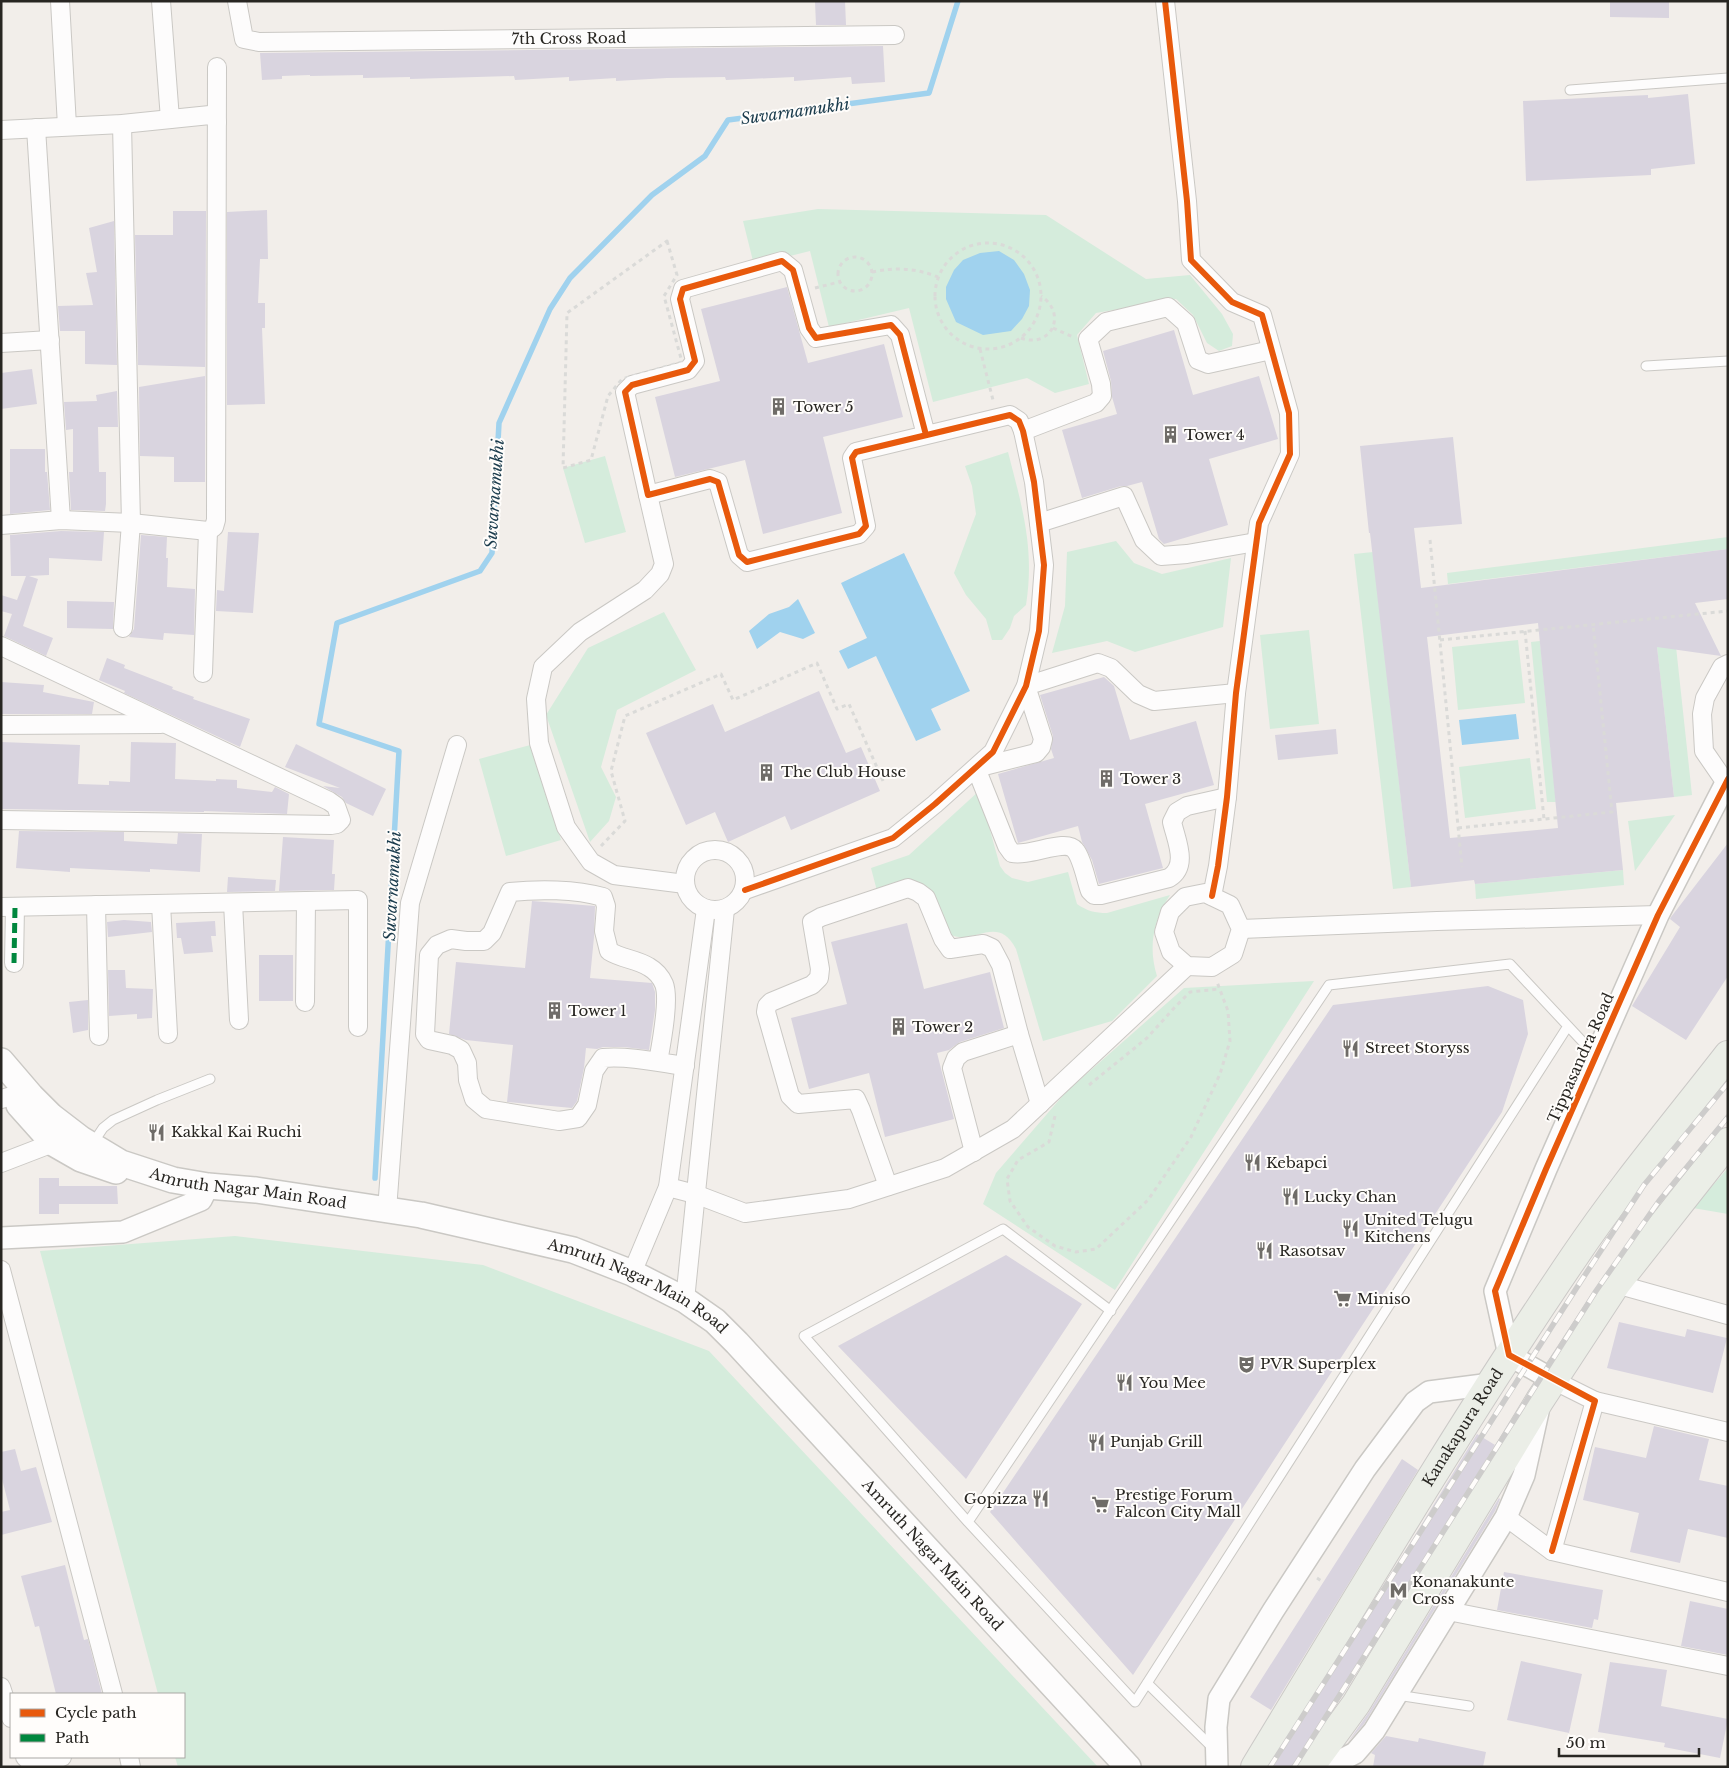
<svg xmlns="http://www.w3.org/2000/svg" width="1729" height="1768" font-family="'Libre Baskerville',serif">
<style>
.green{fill:#d5ecdc}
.water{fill:#a0d2ee}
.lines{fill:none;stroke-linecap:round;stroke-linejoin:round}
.stream{stroke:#a0d2ee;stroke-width:5.5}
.building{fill:#d9d4df;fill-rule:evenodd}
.service-casing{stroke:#cac8c4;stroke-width:11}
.minor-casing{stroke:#cac8c4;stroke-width:20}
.tertiary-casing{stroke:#cac8c4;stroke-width:24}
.secondary-casing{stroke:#cac8c4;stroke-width:28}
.trunk-casing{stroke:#cbc9c7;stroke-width:30}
.path{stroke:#dadad8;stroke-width:3;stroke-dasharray:4 4;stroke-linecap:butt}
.service{stroke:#fdfcfc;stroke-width:9}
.minor{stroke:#fdfcfc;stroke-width:18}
.tertiary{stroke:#fdfcfc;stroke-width:21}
.secondary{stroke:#fdfcfc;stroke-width:25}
.trunk{stroke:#ebeee7;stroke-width:28}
.rail-casing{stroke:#cdcccb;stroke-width:5.5}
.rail{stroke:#fffdfb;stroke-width:4;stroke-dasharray:11;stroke-linecap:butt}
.quiet{stroke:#00873e;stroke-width:5;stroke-dasharray:10 5;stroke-linecap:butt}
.cycleway-casing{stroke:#fffdfb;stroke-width:9}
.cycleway{stroke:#e8590c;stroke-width:6}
.labels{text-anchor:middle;stroke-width:4;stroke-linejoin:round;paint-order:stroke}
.street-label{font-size:15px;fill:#282622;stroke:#fffdfb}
.poi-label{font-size:15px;fill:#282622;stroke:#fffdfb;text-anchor:start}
.water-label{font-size:16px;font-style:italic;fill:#1a3b4c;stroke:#fffdfb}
</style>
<rect width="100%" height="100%" fill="#f2eeea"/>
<path class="green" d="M818,209l228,6 100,64 44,-4 32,39 11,20 -1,12 -13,5 -12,-8 -14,-28 -17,-16 -80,14 -19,22 12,49 -34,9 -28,-15 -94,24 -24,-94 -80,19 -19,-76 -56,14 -11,-44z
M1008,452c14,55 27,96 18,153l-12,11 -4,12 -8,12h-10l-6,-21 -20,-24 -12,-22 22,-59 -4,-28 -7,-20z
M605,456l21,76 -41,11 -22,-75z
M1728,537v12l-280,35 -1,-11z
M1116,541l18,22 28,11 69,-16 -8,69 -88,25 -28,-11 -55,12 13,-47 2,-54z
M1373,552l38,335 -18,2 -39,-335z
M664,612l32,58 -79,40 -16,57 15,30 -7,24 -19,21 -44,-127 42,-67z
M1674,628l18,167 -18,2 -19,-167z
M1309,630l10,94 -49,5 -10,-94z
M1518,640l7,63 -67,7 -6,-63z
M1540,641l16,161h-9l-16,-160z
M534,744l27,96 -55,16 -27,-97z
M1530,758l6,51 -71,9 -6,-51z
M979,791l21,75 5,7 7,5 16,4 40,-10 9,32c10,7 18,9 30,9l63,-18c-17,26 -22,52 -13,81l-45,45 -69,20 -27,-92c-19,-36 -42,-2 -67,-15l-15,-33 -57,-10 -6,-23 38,-13z
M1675,815l-40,56 -7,-50z
M1623,870l1,15 -148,14 -1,-15z
M1314,981l-199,309 -132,-86 13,-31 70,-81 118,-104z
M1728,1168v46l-35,-6z
M235,1236l248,29 226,86 389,416h-920l-3,-10h9v-63h-26l-118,-443z"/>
<path class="water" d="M999,251l15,9 10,14 6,16 -1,16 -7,13 -11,12 -28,4 -27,-13 -10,-23v-12l8,-17 9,-10 17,-7z
M904,553l66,138 -39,18 10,21 -25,11 -40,-85 -28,13 -9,-18 28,-13 -26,-55z
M798,599l17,34 -12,6 -23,-7 -23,17 -8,-18 20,-17 20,-7z
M1516,714l3,25 -57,6 -3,-25z"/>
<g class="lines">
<path class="stream" d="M375,1178l24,-427 -80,-27 18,-101 143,-52 12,-18 7,-130 51,-114 20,-31 82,-83 53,-39 23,-36 201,-27 29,-92"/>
</g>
<path class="building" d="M845,1l1,24h-30l-1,-23z
M1610,1h59v17l-59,-1z
M883,46l2,36 -33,2 -1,-7 -57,4v-4l-68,3 -1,-3 -58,1 -51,3v-3l-47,3v-4l-54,3 -1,-4 -104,3v-2l-47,1v-3l-53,1v-1l-28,1v3l-20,1 -2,-27z
M1688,94l7,70 -44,5v6l-125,6 -3,-80 125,-6v3z
M267,210l1,49h-8l-2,44h7v25h-3l3,76 -38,1v-193z
M173,211h33l-1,271h-31v-25l-34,-1 -1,-69 66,-11v-9l-67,-2 -3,-130h38z
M114,221l3,144 -32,-1v-33h-25l-2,-25 35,-1 -7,-32 11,-1 -8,-44z
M787,287l21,76 76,-19 19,73 -80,20 19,76 -79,21 -18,-74 -70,17 -20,-80 65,-16 -19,-72z
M1174,330l19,65 66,-19 19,63 -69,20 19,66 -64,19 -5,-5 -17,-57 -15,4h-6l-39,12 -20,-68 55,-16 -5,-17 -1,-16 -8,-30z
M32,369l5,35 -36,5v-36z
M117,391l1,36h-20l1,45h7v32l-1,7 -34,-1 -2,-38h4v-43l-7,1 -2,-28 33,-1 -1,-6z
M1453,437l9,87 -48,4 7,60 307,-39v50l-33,4 26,53 -64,-9 17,150 -58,6 7,67 -148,14 -1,-4 -63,7 -41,-354h-1l-9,-87zM1538,623l20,205 -108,10 -23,-201z
M10,449h35v23h2l3,38 -40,4z
M61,531l43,1 -2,29 -53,-3v17l-20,1 9,3 -15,47 30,12 -7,18 -42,-20 8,-22 -11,-3v-16l16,5 9,-24h-15l-1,-41z
M228,532l31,1 -6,80 -37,-2 1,-21 7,1z
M141,535l26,2 -1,21h2l-1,29 28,2 -1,46 -30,-2 -1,7 -34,-3 5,-8z
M67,601l47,1 -1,27 -46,-1z
M107,658l18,7 -1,3 49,19 -1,2 22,8 -1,2 57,20 -10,28 -116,-54 1,-2 -26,-11z
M1104,677l10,9 16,54 66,-19 18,64 -69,19 18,64 -64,16 -7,-24 -10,-18 -4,-16 -60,17 -20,-69 56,-16 -3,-9 2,-13 -13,-41z
M1,682l43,3 -1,7 51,10 -2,12h-91z
M819,691l27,62 15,-6 19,44 -89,39 -6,-14 -57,26 -13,-30 -29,13 -40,-92 67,-29 12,28z
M1336,729l2,25 -60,6 -3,-25z
M1,742l79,3 -2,39 31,1v-4l21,1 1,-40 45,1 -1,36 41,2v-2l21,1v8l35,4 3,-5 14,7 -2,20 -83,-3v1l-203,-3z
M296,744l90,45 -13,27 -27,-13 -4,-6 -19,-11 17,2 -55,-21z
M19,831l105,1v9l53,3 1,-11 24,1 -2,38 -50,-3v3l-80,-4v4l-54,-4z
M283,837l51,3 -2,34h3l-1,16 -55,1z
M1728,843v133l-42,64 -54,-34 48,-79 -10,-8 1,-2z
M228,877l48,3 -1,11 -48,1z
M532,901l63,5 -1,31 -4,41 62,5 3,9v18l-6,40 -25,-3h-21l-6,2 -11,-1 -2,20 -7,33 -5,7 -65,-6 6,-57 -47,-5 -17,-6 7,-72 69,6z
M124,920l27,2 1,10 -44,5 -1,-15z
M215,921l1,15h-5l2,16 -29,2 -3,-16h-4l-1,-15z
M907,923l17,66 66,-17 14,56 -44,14 -11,8 -12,3 17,66 -69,18 -16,-64 -60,16 -18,-71 56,-14 -16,-62z
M259,955h34v46h-34z
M108,970h17l1,18 27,1 -1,29 -15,1v-5l-28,2z
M1488,986l35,14 5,34 -26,78 -369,563 -143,-163 343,-507z
M88,1000v30l-15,3 -4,-31z
M39,1178h20v8h58l1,18h-59v10h-20z
M1006,1255l76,49 -116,175 -128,-133z
M1619,1322l66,15 2,-8 40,9 -14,55 -106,-25z
M1654,1426l55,13 -10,41 29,6v52l-40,-9 -8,34 -50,-11 9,-39 -56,-13 12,-53 51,11z
M1477,1434l18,11 -152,250 -46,63 -2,9h-22z
M15,1449l6,22 15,-4 16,55 -51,13v-23l9,-2 -9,-35v-23z
M1402,1459l16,11 -147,240 -21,-13z
M1499,1498l1,1 -5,12 -131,213 -16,18 21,-30z
M65,1565l19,75 4,-1 14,55h-46l-17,-68 -4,1 -14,-51z
M1504,1572l99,18 -5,30 -4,-1 -2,9 -95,-18z
M1690,1601l38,8v46l-47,-9z
M1521,1661l61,13 -13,59 -62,-13z
M1610,1662l57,8 -6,36 67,13 -8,39 -56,-11 1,-4 -67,-11z
M1386,1736l32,6 1,-4 67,14 -3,15h-110l2,-12 -4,-2z"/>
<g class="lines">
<defs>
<path id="service" d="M1570,90l158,-12
M1646,366l82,-5
M1568,1026l-433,676 -167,-180 361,-537 181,-21 86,92
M93,1143l10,-15 10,-8 44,-20 53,-21
M968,1522l-164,-186 199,-107 108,82
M1147,1683l67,66
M1397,1695l72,11"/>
<g id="minor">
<path d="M60,1l7,125"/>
<path d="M161,1l9,118"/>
<path id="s1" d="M237,1l7,38 15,3 636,-7"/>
<path d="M1165,1l22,200 4,59 41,42 30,13 27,98 1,41 -31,69 -23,170 -9,104 -9,69 -6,30"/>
<path d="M122,124l9,399 -8,105"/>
<path d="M36,128l25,392"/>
<path d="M1,130l121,-6 88,-9 3,1 4,6"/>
<path d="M1,343l49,-3"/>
<path d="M1023,431l73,-28 6,-7 -1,-12 -13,-45 18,-17 62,-15 18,16 12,37 10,4 63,-14"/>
<path d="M648,495l16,69 -4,10 -15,16 -65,42 -37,35 -7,32 3,44 27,84 25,35 23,13 71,9"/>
<path d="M1039,523l85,-27 20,44 17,16 26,-2 69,-12"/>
<path d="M1,525l60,-5 70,3 77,8 6,-4 2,-7 1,-453"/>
<path d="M1,646l328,155 7,5 5,14 -4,4 -6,1 -330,-5"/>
<path d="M203,673l5,-142"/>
<path d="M1,725l160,-1"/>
<path d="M1726,783l-22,-32 -2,-37 3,-16 17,-31 6,-3"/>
<path d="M1227,797l-40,9 -10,6 -5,10c4,18 17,44 -3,56l-68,17h-7l-4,-4c-4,-11 -8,-33 -15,-41 -9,-12 -46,7 -63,3l-5,-7 -31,-78 60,-15 5,-6 2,-8 -17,-53 72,-23 13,5 27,26 16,7 82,-8"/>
<circle cx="715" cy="880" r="30"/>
<path d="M745,890l148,-52 42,-34 58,-52 33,-66 13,-55 5,-66 -10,-83 -11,-51 -4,-10 -9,-6 -154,37 -4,6 14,68 -7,8 -112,28 -8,-7 -21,-73 -8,-3 -62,16 -23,-103 7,-7 56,-15 7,-9 -15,-62 3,-10 99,-28 11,9 16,58 7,10 75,-13 9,10 26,100"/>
<path d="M1205,893l25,12 11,24 -8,25 -21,13 -25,-1 -16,-14 -7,-20 6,-20 15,-15z"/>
<path d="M233,903l6,117"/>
<path d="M161,904l7,130"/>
<path d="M96,905l3,131"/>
<path d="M1,907l357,-7v127"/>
<path d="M1241,929l196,-8 221,-6"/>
<path d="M14,963l1,-56"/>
<path d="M305,1002l1,-101"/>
<path d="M658,1062c3,-17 12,-63 6,-78 -3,-7 -8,-13 -15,-17 -13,-8 -27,-8 -40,-16l-5,-20 2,-25 -3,-9c-28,-8 -65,-8 -93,-5l-18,41 -8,8h-18l-15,-2 -14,6 -8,10 -4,79 4,6 23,5 9,5 6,13 1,17 6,19 12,10 73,12 19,-3 9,-13 7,-34 9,-13c27,-2 54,4 82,8"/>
<path d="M1,1099l11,-3"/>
<path d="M974,1152l-22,-84 4,-10 7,-6 56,-18"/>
<path d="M1,1163l52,-20"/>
<path d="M888,1186l-27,-76 -5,-11 -58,5 -8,-8 -24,-84 1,-6 4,-4 41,-17 7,-7 1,-9 -8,-47 9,-5 87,-29 10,4 8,6 17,41 7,10 33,-5 9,4 9,17 18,69 21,70"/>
<path d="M668,1187l27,7 50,19 104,-14 96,-31 68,-39 174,-163"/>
<path d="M387,1210l23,-307 47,-158"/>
<path d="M1,1270l112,424"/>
<path d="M632,1273l36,-86 38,-278"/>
<path d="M1616,1284l112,31"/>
<path d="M685,1300l40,-391"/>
<path d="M1595,1401l133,31"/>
<path d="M1506,1517l46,34 176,41"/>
<path d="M1552,1551l43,-150 -42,-21"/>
<path d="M1448,1611l280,55"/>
<path d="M1,1687l10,31"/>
<path d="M25,1757c10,11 24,4 37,0"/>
<path d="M129,1757l2,10"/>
</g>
<path id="tertiary" d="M1,1238l122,-6 78,-32 7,-14
M1553,1380l-44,-25 -14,-64 51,-122 112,-254 70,-136
M1217,1767l-1,-40 3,-28 54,-88 92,-142 50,-67 14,-10 62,-8
M1328,1767l27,-14 19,-22 132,-214 18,-42 14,-63"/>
<g id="secondary">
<path id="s2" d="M1,1061l30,35 20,20 30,23 40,24 52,17 35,6 48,4 165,25 152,35 59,23 53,27 30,21 22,22 391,424"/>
<path d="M19,1105l34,38 28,16 35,12"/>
</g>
<g id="trunk">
<path id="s3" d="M1255,1767c104,-171 206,-344 319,-510 47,-70 102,-135 154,-202"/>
<path d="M1310,1767l46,-63 184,-304 76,-116 112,-142"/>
</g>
</defs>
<use href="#service" class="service-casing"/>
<use href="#minor" class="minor-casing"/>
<use href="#tertiary" class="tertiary-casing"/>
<use href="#secondary" class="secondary-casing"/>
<use href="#trunk" class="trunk-casing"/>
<path class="path" d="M667,241l10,34 -13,21 18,66 -60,17 -14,17 -17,64 -28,8 4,-155z
M935 296a53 53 0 1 1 106 0a53 53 0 1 1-106 0Z
M838 274a17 17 0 1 1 34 0a17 17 0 1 1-34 0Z
M872,272c24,-5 43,-4 66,5
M815,288l24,-6
M1053,328l20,9
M1021,338c30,11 47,-24 20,-42
M980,349l13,51
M1430,540l32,327
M1525,631l19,188
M1440,640l288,-29
M1458,828l154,-16 -19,-188
M601,846l24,-25 -14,-50 14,-55 96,-42 12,26 84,-37 20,46 12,-5 34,77
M1089,1085l58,-47 28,-31 15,-15 30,-3
M1055,1116l-6,26 -31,18 -11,19 3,22 18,26 27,19 21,6 20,-3 52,-49 43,-63 29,-63 10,-33 -2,-30 -11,-29
M1317,1578l6,4"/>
<use href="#service" class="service"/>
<use href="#minor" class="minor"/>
<use href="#tertiary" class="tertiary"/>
<use href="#secondary" class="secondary"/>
<use href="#trunk" class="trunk"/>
<defs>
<path id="rail" d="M1270,1767l311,-486 63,-96 84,-102
M1294,1767l302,-476 63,-90 69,-84"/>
</defs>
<use href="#rail" class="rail-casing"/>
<use href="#rail" class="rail"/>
<path class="quiet" d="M14,963l1,-56"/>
<defs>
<path id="cycleway" d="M1165,1l22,200 4,59 41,42 30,13 27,98 1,41 -31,69 -23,170 -9,104 -9,69 -6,30
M745,890l148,-52 42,-34 58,-52 33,-66 13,-55 5,-66 -10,-83 -11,-51 -4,-10 -9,-6 -154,37 -4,6 14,68 -7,8 -112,28 -8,-7 -21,-73 -8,-3 -62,16 -23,-103 7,-7 56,-15 7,-9 -15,-62 3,-10 99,-28 11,9 16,58 7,10 75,-13 9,10 26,100
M1552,1551l43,-150 -86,-46 -14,-64 51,-122 112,-254 70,-136"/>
</defs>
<use href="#cycleway" class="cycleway-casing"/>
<use href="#cycleway" class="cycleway"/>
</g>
<defs>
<symbol id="building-bare" viewBox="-9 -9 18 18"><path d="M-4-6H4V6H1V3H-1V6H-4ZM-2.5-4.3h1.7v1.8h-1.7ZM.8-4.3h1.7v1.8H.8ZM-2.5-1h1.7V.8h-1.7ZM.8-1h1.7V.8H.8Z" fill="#6f6c68" stroke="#fffdfb" stroke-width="2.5" paint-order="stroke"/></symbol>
<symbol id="restaurant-bare" viewBox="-9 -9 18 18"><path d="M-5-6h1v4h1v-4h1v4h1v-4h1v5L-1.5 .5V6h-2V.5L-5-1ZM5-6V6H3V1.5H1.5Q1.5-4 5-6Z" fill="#6f6c68" stroke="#fffdfb" stroke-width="2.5" paint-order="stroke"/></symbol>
<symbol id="supermarket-bare" viewBox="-9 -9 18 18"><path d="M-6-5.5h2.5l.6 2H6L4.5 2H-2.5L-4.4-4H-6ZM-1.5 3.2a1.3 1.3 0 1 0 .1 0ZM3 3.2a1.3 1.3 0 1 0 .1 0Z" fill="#6f6c68" stroke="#fffdfb" stroke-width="2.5" paint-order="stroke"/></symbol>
<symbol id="theatre-bare" viewBox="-9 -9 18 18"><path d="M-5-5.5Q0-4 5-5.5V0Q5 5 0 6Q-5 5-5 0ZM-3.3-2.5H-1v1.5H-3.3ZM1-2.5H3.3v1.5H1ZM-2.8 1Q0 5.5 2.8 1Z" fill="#6f6c68" stroke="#fffdfb" stroke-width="2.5" paint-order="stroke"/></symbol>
<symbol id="metro-bare" viewBox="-9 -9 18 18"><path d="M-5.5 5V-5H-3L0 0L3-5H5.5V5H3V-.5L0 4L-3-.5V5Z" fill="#6f6c68" stroke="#fffdfb" stroke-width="2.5" paint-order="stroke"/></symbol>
</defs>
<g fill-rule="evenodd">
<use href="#building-bare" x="766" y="394" width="25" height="25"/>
<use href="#building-bare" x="1158" y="422" width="25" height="25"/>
<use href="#building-bare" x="754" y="760" width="25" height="25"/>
<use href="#building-bare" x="1094" y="766" width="25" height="25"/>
<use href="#building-bare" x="542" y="998" width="25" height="25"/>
<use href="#building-bare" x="886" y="1014" width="25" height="25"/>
<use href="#restaurant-bare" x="1338" y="1036" width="25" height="25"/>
<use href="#restaurant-bare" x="144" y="1120" width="25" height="25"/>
<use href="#restaurant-bare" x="1240" y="1150" width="25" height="25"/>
<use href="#restaurant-bare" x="1278" y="1184" width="25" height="25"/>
<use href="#restaurant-bare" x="1338" y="1216" width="25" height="25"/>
<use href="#restaurant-bare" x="1252" y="1238" width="25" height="25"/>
<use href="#supermarket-bare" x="1330" y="1286" width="25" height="25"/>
<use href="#theatre-bare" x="1234" y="1352" width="25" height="25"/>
<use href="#restaurant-bare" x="1112" y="1370" width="25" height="25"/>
<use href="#restaurant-bare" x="1084" y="1430" width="25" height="25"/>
<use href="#restaurant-bare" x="1028" y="1486" width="25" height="25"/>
<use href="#supermarket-bare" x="1088" y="1492" width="25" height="25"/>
<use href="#metro-bare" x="1386" y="1578" width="25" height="25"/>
</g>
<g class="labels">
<g class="street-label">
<text dy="5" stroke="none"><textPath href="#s1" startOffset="364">7th Cross Road</textPath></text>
<text transform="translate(1581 1058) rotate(-66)" y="5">Tippasandra Road</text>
<text dy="5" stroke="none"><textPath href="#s2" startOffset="289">Amruth Nagar Main Road</textPath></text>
<text dy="5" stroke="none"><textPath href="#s2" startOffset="694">Amruth Nagar Main Road</textPath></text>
<text dy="5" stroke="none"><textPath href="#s3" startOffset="398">Kanakapura Road</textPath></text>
<text dy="5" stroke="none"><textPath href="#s2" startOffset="1099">Amruth Nagar Main Road</textPath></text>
</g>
<g class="poi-label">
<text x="793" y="412">Tower 5</text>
<text x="1184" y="440">Tower 4</text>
<text x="781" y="777">The Club House</text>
<text x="1120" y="784">Tower 3</text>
<text x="568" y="1016">Tower 1</text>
<text x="912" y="1032">Tower 2</text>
<text x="1365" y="1053">Street Storyss</text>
<text x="171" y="1137">Kakkal Kai Ruchi</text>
<text x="1266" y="1168">Kebapci</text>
<text x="1304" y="1202">Lucky Chan</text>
<text x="1364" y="1225">United Telugu<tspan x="1364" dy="17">Kitchens</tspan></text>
<text x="1279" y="1256">Rasotsav</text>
<text x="1357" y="1304">Miniso</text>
<text x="1260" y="1369">PVR Superplex</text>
<text x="1139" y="1388">You Mee</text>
<text x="1110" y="1447">Punjab Grill</text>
<text x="1115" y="1500">Prestige Forum<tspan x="1115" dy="17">Falcon City Mall</tspan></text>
<text x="1027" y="1504" text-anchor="end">Gopizza</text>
<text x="1412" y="1587">Konanakunte<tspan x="1412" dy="17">Cross</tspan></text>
</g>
<g class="water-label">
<text transform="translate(795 111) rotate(-8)" y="6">Suvarnamukhi</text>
<text transform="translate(494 494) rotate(-86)" y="6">Suvarnamukhi</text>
<text transform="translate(392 886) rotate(-87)" y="6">Suvarnamukhi</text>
</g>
</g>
<rect width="1729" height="1768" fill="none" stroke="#282622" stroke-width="5"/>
<rect x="10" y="1693" width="175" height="65" fill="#fffdfb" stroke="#a9a7a4"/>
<rect x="20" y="1709" width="25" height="8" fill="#e8590c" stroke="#a9a7a4"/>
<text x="55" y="1718" font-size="15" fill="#282622">Cycle path</text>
<rect x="20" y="1734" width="25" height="8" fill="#00873e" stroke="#a9a7a4"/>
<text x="55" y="1743" font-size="15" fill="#282622">Path</text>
<path d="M1559 1748v8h140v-8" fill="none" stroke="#282622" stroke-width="2.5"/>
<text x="1566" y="1748" font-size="15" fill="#282622" stroke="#fffdfb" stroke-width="4" paint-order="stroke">50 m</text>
</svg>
